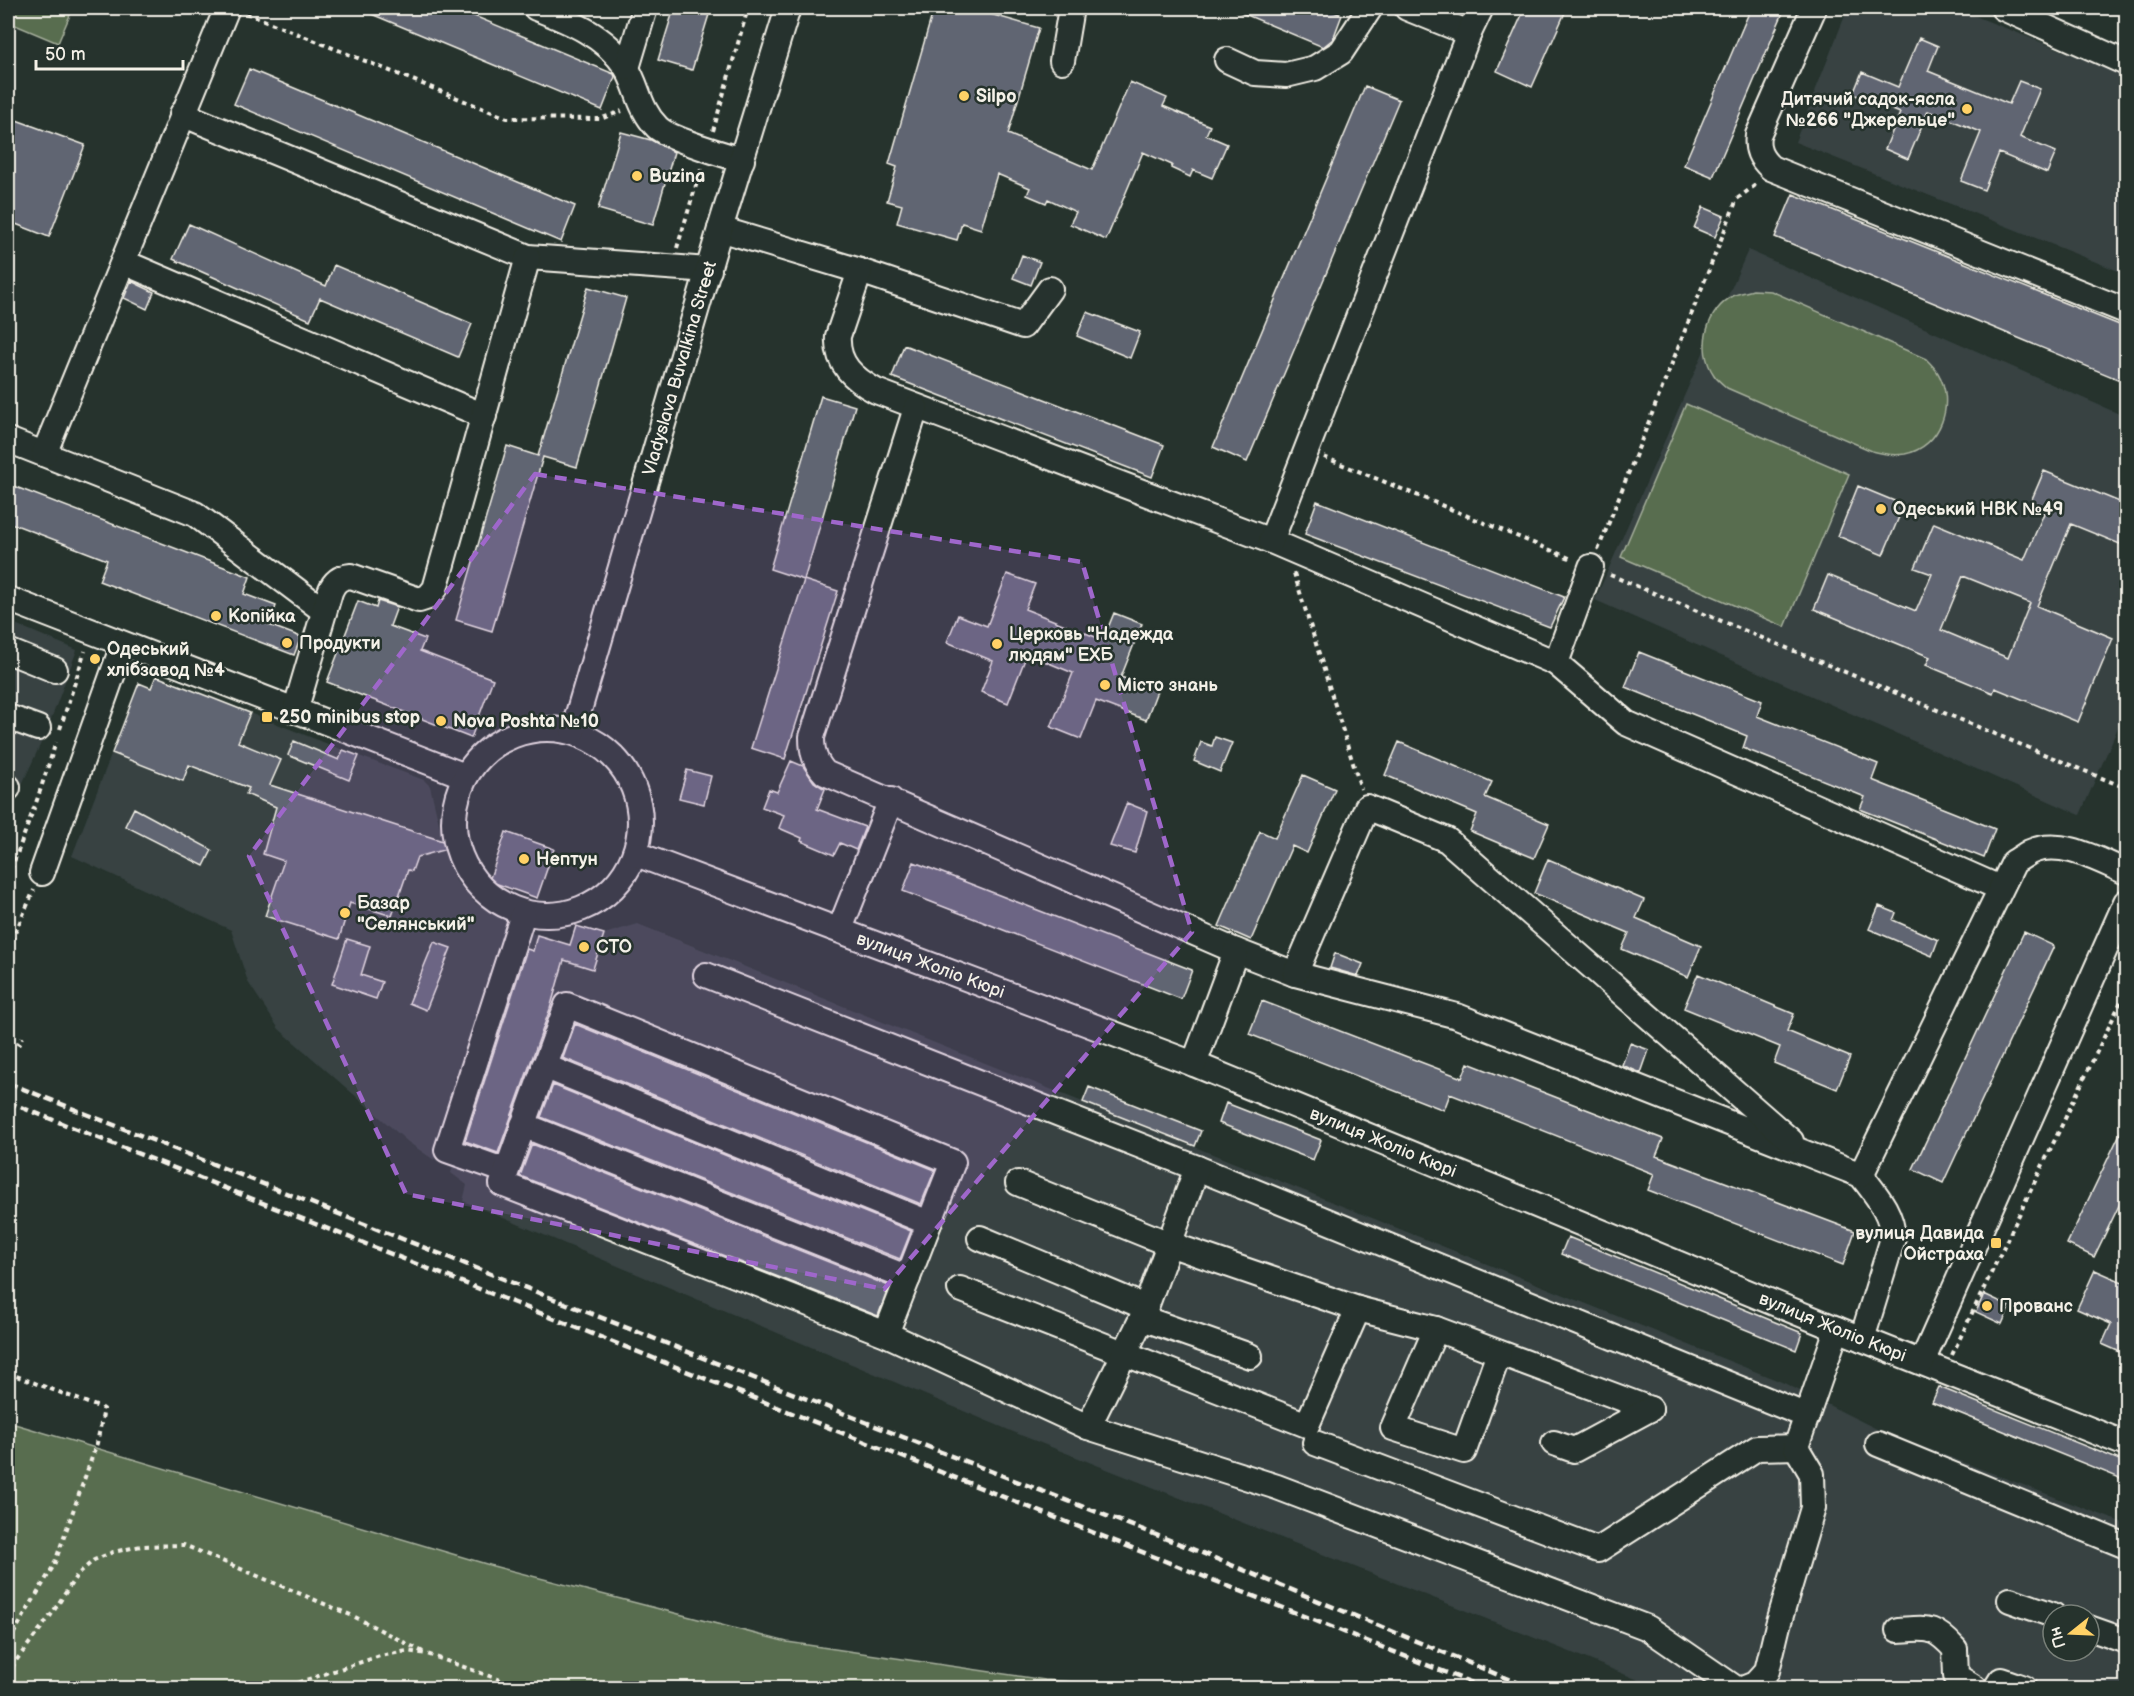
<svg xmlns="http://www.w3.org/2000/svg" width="2134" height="1696" font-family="'Balsamiq Sans',sans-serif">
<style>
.built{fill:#374242;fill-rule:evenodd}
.green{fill:#596d50;stroke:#a6af9c;stroke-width:1.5}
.building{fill:#606572;stroke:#f4f1e8;stroke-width:1.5;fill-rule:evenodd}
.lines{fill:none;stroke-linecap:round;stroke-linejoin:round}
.minor-casing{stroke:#f4f1e8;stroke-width:28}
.path{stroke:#f4f1e8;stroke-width:4;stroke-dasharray:4.5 4.5;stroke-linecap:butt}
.minor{stroke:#26332d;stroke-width:24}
.rail{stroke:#f4f1e8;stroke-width:4.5;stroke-dasharray:9 4.5;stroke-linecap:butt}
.marked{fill:#9f67cb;fill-opacity:0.2;stroke:#9f67cb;stroke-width:4.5;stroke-dasharray:12 8;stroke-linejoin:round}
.poi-dot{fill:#ffd166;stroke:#26332d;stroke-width:2}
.labels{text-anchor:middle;stroke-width:5;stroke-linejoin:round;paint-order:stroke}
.poi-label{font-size:18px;font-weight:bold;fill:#f4f1e8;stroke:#26332d;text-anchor:start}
.street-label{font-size:18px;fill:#f4f1e8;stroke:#26332d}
</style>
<rect width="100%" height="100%" fill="#26332d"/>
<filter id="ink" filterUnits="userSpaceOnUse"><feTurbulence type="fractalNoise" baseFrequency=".0167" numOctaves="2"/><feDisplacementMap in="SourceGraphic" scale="12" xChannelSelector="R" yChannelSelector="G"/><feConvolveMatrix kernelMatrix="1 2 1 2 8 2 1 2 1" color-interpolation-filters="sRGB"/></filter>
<g filter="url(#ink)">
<path class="built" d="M1848,8h107l171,68v198l-331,-132z
M1748,250l378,167v292l-46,106 -485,-215z
M8,621l69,29 -30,80 -39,85z
M156,676l187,74 81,30 6,6 15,63 11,32 20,23 37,18 -79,238 -26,-18 -129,-113 -31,-47 -17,-52 -159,-74 67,-173 12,5z
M638,924l1146,459 97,48 245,93v164h-468l-93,-38 -542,-214 -560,-235 4,-16 -16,-12 73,-242 28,8 -4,16 45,14 11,-35zM2053,1615h36v36h-36z"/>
<path class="green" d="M8,8h65l-15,35 -50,-21z
M1753,290l18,1 155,68c4,4 9,9 12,14 18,30 3,74 -33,81 -12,2 -22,0 -33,-3l-145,-63c-4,-4 -10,-8 -13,-13 -18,-26 -8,-66 21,-80 5,-2 12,-3 18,-5z
M1686,404l163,70 -64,153 -164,-70z
M8,1422l485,144 294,76 258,38 121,8h-1158z"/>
<path class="building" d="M357,8h98l159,66 1,3 -13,33z
M674,8h37l-19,62 -34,-10z
M934,8h35l70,20 -31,106 84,36 38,-88 37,16 -4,8 47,20 -4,9 21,9 -15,34 -19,-8 -3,7 -19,-9 1,-3 -29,-13 -37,88 -36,-16 6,-12 -28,-13 -2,4 -19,-8 3,-7 -33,-14 -16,55 -19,-6 -5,17 -60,-17 5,-18 -15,-4 10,-34 -8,-3z
M1230,8h94l18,7 -9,24 -10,8z
M1525,8h42l-35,79 -35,-16z
M1751,8h34l-72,169 -29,-12z
M1919,38l19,8 -10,25 81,33 10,-23 21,8 -20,48 36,15 -9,21 -48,-20 -15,37 -23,-9 20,-49 -53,-21 -20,48 -23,-10 15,-36 -47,-19 9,-22 36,15z
M249,69l326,137 -14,36 -327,-138z
M1365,86l34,14 -152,362 -34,-15z
M8,117l77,28 -36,92 -41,-16 6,-18 -6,-1z
M621,132l30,8 23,12 -21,73 -55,-16z
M1793,194l334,134v55l-352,-146z
M1703,207l21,9 -9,21 -21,-9z
M189,224l137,62 8,-21 138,59 -14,33 -138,-59 -10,22 -137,-61z
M1022,255l18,7 -9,23 -18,-7z
M131,281l23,11 -7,17 -23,-11z
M588,287l38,11 -49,169 -34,-10 -51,174 -36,-11 51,-174 31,10z
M1087,312l53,20 -10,26 -53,-22z
M904,345l260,100 -12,32 -260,-100z
M821,396l34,10 -51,174 -34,-11z
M2044,471l83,34v42l-56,-23 -34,82 76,32 -35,84 -83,-34 -2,5 -67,-28 4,-8 -116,-48 14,-34 88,36 16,-37 -17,-6 19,-45 90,37 20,-47 -15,-7zM1963,576l67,27 -22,55 -67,-28z
M8,484l242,93 -6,17 32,12 -7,19 32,12 -7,18 -195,-74 8,-21 -99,-38z
M1858,486l46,19 -21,50 -45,-19z
M1317,501l247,96 -14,30 -245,-93z
M1007,574l28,10 -10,25 78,31 11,-27 28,11 -21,53 36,14 -11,29 -50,-19 -15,38 -30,-12 22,-54 -46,-19 -19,49 -27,-11 12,-31 -46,-19 11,-27 29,11z
M804,580l34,11 -53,168 -34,-11z
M358,601l18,7 2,-7 19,6 -7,19 35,13 -5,12 73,28 -22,59 -144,-56z
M1639,652l123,49 -5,15 121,48 -6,16 123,49 -11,29 -124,-49 5,-12 -122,-49 4,-12 -122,-49z
M156,676l94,37 -12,29 43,18 -11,25 188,61 -41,11 -5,14 -4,-1 -16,46 -42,-13 -11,36 -74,-23 19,-55 -21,-7 13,-47 -30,-13 3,-6 -60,-23 -6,16 -71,-28 27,-70 12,5z
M1215,737l17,6 -12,29 -26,-11 7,-19 11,4z
M294,741l45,19 4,-10 16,6 -10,24 -61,-25z
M1399,742l93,40 -7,15 64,27 -15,34 -64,-27 7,-17 -92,-39z
M791,761l12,5 11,16 11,7 -8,20 48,18 -9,23 -16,-7 -6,12 -33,-14 1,-3 -23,-10 5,-13 -22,-8 7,-18 8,3z
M687,770l24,6 -7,28 -25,-6z
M1303,775l32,14 -28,64 -15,-7 -41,94 -32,-14 41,-95 15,7z
M1127,803l20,8 -12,42 -25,-7z
M134,808l78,42 -8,16 -79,-40z
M506,832l48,17 -17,49 -48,-17z
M1548,859l96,41 -8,18 65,28 -13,31 -66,-28 7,-16 -95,-40z
M914,862l278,108 -11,29 -278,-108z
M1879,906l17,7 -3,7 45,20 -6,16 -63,-27z
M576,926l28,8 -11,35 -29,-9 -14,49 -52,144 -33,-12 62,-192 6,2 4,-16 33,10z
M2024,932l30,14 -111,237 -30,-14z
M347,939l23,7 -9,29 21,7 -6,17 -44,-15z
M434,942l17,6 -25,62 -17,-7z
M1335,953l28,11 -5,12 -28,-8z
M1698,974l96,40 -7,17 63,26 -13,32 -63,-26 6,-16 -96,-39z
M1262,1001l200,77 6,-15 195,76 -7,17 199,75 -12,34 -195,-75 6,-16 -204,-80 -6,16 -195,-76z
M575,1024l360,146 -14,34 -358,-146z
M1630,1043l19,7 -8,23 -19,-8z
M553,1085l358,146 -11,28 -359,-142z
M1089,1087l112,44 -6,15 -112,-44z
M1226,1103l95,37 -8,20 -94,-37z
M2127,1119v70l-33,68 -27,-13z
M532,1144l357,142 -11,30 -358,-140z
M1568,1237l234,96 -6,17 -235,-96z
M2095,1270l32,14v71l-25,-11 9,-20 -34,-15z
M1984,1294l26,12 -8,18 -26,-12z
M1939,1387l188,76v18l-195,-79z"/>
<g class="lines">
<defs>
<g id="minor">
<path d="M536,8c33,13 69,27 90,59 12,19 13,42 31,60 10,11 68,28 85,33"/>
<path d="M1407,8l62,25"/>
<path d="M1814,8l-56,127c-2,14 2,23 13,33l355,143"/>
<path d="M2003,8l123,55"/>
<path d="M1227,60l28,13 31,2 29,-7 26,-16 29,-44"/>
<path d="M1062,61l9,-53"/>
<path d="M627,68l18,-60"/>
<path d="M182,114l346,143 181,13"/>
<path d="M720,229l140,42 163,55 27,-37"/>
<path d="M123,262l361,154"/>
<path d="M860,271l-22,65c-2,28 16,43 38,55l395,150 285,122 70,60 374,165"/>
<path d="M916,408l-104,329c0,16 3,25 13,36l411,178 59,23 162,42 404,159c15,20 31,37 32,63l-31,101"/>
<path d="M8,440l187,74 129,97"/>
<path d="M44,454l183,-446"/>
<path d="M1271,541l198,-508 12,-25"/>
<path d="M8,599l457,177"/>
<path d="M8,651l47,19"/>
<path d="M1556,663l35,-96"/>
<path d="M295,711l35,-119c4,-11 10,-15 21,-16l68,24 9,-3 7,-8 93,-332"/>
<path d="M8,717l30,11"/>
<circle cx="547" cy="822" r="93"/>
<path id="s1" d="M573,731l147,-502 68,-221"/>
<path d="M8,787v1"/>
<path id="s2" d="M636,854l558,210 643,265 289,115"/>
<path d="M42,873l81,-228"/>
<path d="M840,929l51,-129"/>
<path d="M1295,974l72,-167 80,33 344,301"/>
<path d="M706,975l491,193 610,248"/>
<path d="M1194,1064l42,-113"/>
<path d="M544,1066l385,157"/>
<path d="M523,1125l385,153"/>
<path d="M506,1171l-59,-21 76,-236"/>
<path d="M1861,1175l153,-313c5,-3 11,-7 16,-10 31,-14 68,8 96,20"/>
<path d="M1018,1183l151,61 189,65 78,20 214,80"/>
<path d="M980,1238l165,69"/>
<path d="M960,1289l347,136 51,-116"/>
<path d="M1142,1318l108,38"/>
<path d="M1436,1329l-43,99 71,23 35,-98"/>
<path d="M886,1334l67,-172 -386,-157 -65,179 384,150 202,93 189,60 371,141 87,60"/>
<path d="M1922,1362l204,-460"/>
<path d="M1088,1427l54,-109 55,-150"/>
<path d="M1315,1443l283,107 159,-102 39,-1"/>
<path d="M1554,1443l20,7 76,-41"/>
<path d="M1878,1444l248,102"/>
<path d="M2010,1600l43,15"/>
<path d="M2089,1628l37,13"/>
<path d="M1898,1630c30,-2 35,-5 57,19l1,27 19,12"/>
<path d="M1745,1688l10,-4 12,-13 11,-46 35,-117 -1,-34 -16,-27 41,-118"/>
<path d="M1996,1688l5,-8 23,8"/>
</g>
</defs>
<use href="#minor" class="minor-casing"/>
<path class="path" d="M246,13l261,105 93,1 22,-8
M713,131l35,-123
M677,248l24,-79
M1324,457l248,102
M1598,550l139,-351 21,-16
M1294,573l67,216
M1610,575l516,213
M60,729l25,-78
M8,878l29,-78 19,-58
M8,949l26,-59
M8,1039l11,5 3,-7
M1952,1355l174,-364
M8,1373l96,36 -7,34 -43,122 -46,78
M8,1676l7,-14 36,-47 26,-40 17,-15 19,-8 28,-6 43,-1 169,71 74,38
M281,1688l99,-32 27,-5 20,3 96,34"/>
<use href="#minor" class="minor"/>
<path class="rail" d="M8,1083l933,369 249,96 340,140
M8,1102l1477,586"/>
</g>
</g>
<path class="marked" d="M535,474l547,88 110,370 -308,357 -478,-95 -157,-338z"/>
<g class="poi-dot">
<circle cx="964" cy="96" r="6"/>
<circle cx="1967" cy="109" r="6"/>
<circle cx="637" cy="176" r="6"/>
<circle cx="1881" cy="509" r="6"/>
<circle cx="216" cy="616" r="6"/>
<circle cx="287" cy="643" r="6"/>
<circle cx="997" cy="644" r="6"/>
<circle cx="95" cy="659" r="6"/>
<circle cx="1105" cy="685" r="6"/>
<rect x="261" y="711" width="12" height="12" rx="3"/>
<circle cx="441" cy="721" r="6"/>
<circle cx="524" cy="859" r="6"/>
<circle cx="345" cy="913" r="6"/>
<circle cx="584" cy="947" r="6"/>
<rect x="1990" y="1237" width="12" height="12" rx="3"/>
<circle cx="1987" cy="1306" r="6"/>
</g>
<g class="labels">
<g class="poi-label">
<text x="976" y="102">Silpo</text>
<text x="1955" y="105" text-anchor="end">Дитячий садок-ясла<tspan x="1955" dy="21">№266 "Джерельце"</tspan></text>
<text x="649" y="182">Buzina</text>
<text x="1893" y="515">Одеський НВК №49</text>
<text x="228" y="622">Копійка</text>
<text x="1009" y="640">Церковь "Надежда<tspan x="1009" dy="21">людям" ЕХБ</tspan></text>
<text x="299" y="649">Продукти</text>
<text x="107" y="655">Одеський<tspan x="107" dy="21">хлібзавод №4</tspan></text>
<text x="1117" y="691">Місто знань</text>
<text x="279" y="723">250 minibus stop</text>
<text x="453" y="727">Nova Poshta №10</text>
<text x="536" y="865">Нептун</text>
<text x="357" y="909">Базар<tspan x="357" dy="21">"Селянський"</tspan></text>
<text x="596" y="953">СТО</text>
<text x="1984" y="1239" text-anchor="end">вулиця Давида<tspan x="1984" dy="21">Ойстраха</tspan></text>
<text x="1999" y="1312">Прованс</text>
</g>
<g class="street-label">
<text dy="6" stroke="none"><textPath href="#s1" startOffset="378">Vladyslava Buvalkina Street</textPath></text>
<text dy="6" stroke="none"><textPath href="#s2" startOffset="315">вулиця Жоліо Кюрі</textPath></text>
<text dy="6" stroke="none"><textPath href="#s2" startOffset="801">вулиця Жоліо Кюрі</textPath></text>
<text dy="6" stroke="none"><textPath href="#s2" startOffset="1287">вулиця Жоліо Кюрі</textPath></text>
</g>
</g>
<rect width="2134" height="1696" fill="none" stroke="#26332d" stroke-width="30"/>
<rect x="15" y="15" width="2104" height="1666" fill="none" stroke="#f4f1e8" stroke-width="2" filter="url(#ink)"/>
<g transform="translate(2071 1633) rotate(252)"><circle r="28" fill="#26332d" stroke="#787f78" stroke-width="1.5"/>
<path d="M0-4.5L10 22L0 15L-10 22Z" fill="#ffd166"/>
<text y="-9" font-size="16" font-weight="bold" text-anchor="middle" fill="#f4f1e8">Пн</text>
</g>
<path d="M36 60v9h147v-9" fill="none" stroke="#f4f1e8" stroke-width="3"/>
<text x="45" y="60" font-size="18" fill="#f4f1e8" stroke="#26332d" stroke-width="4.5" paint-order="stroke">50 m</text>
</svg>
